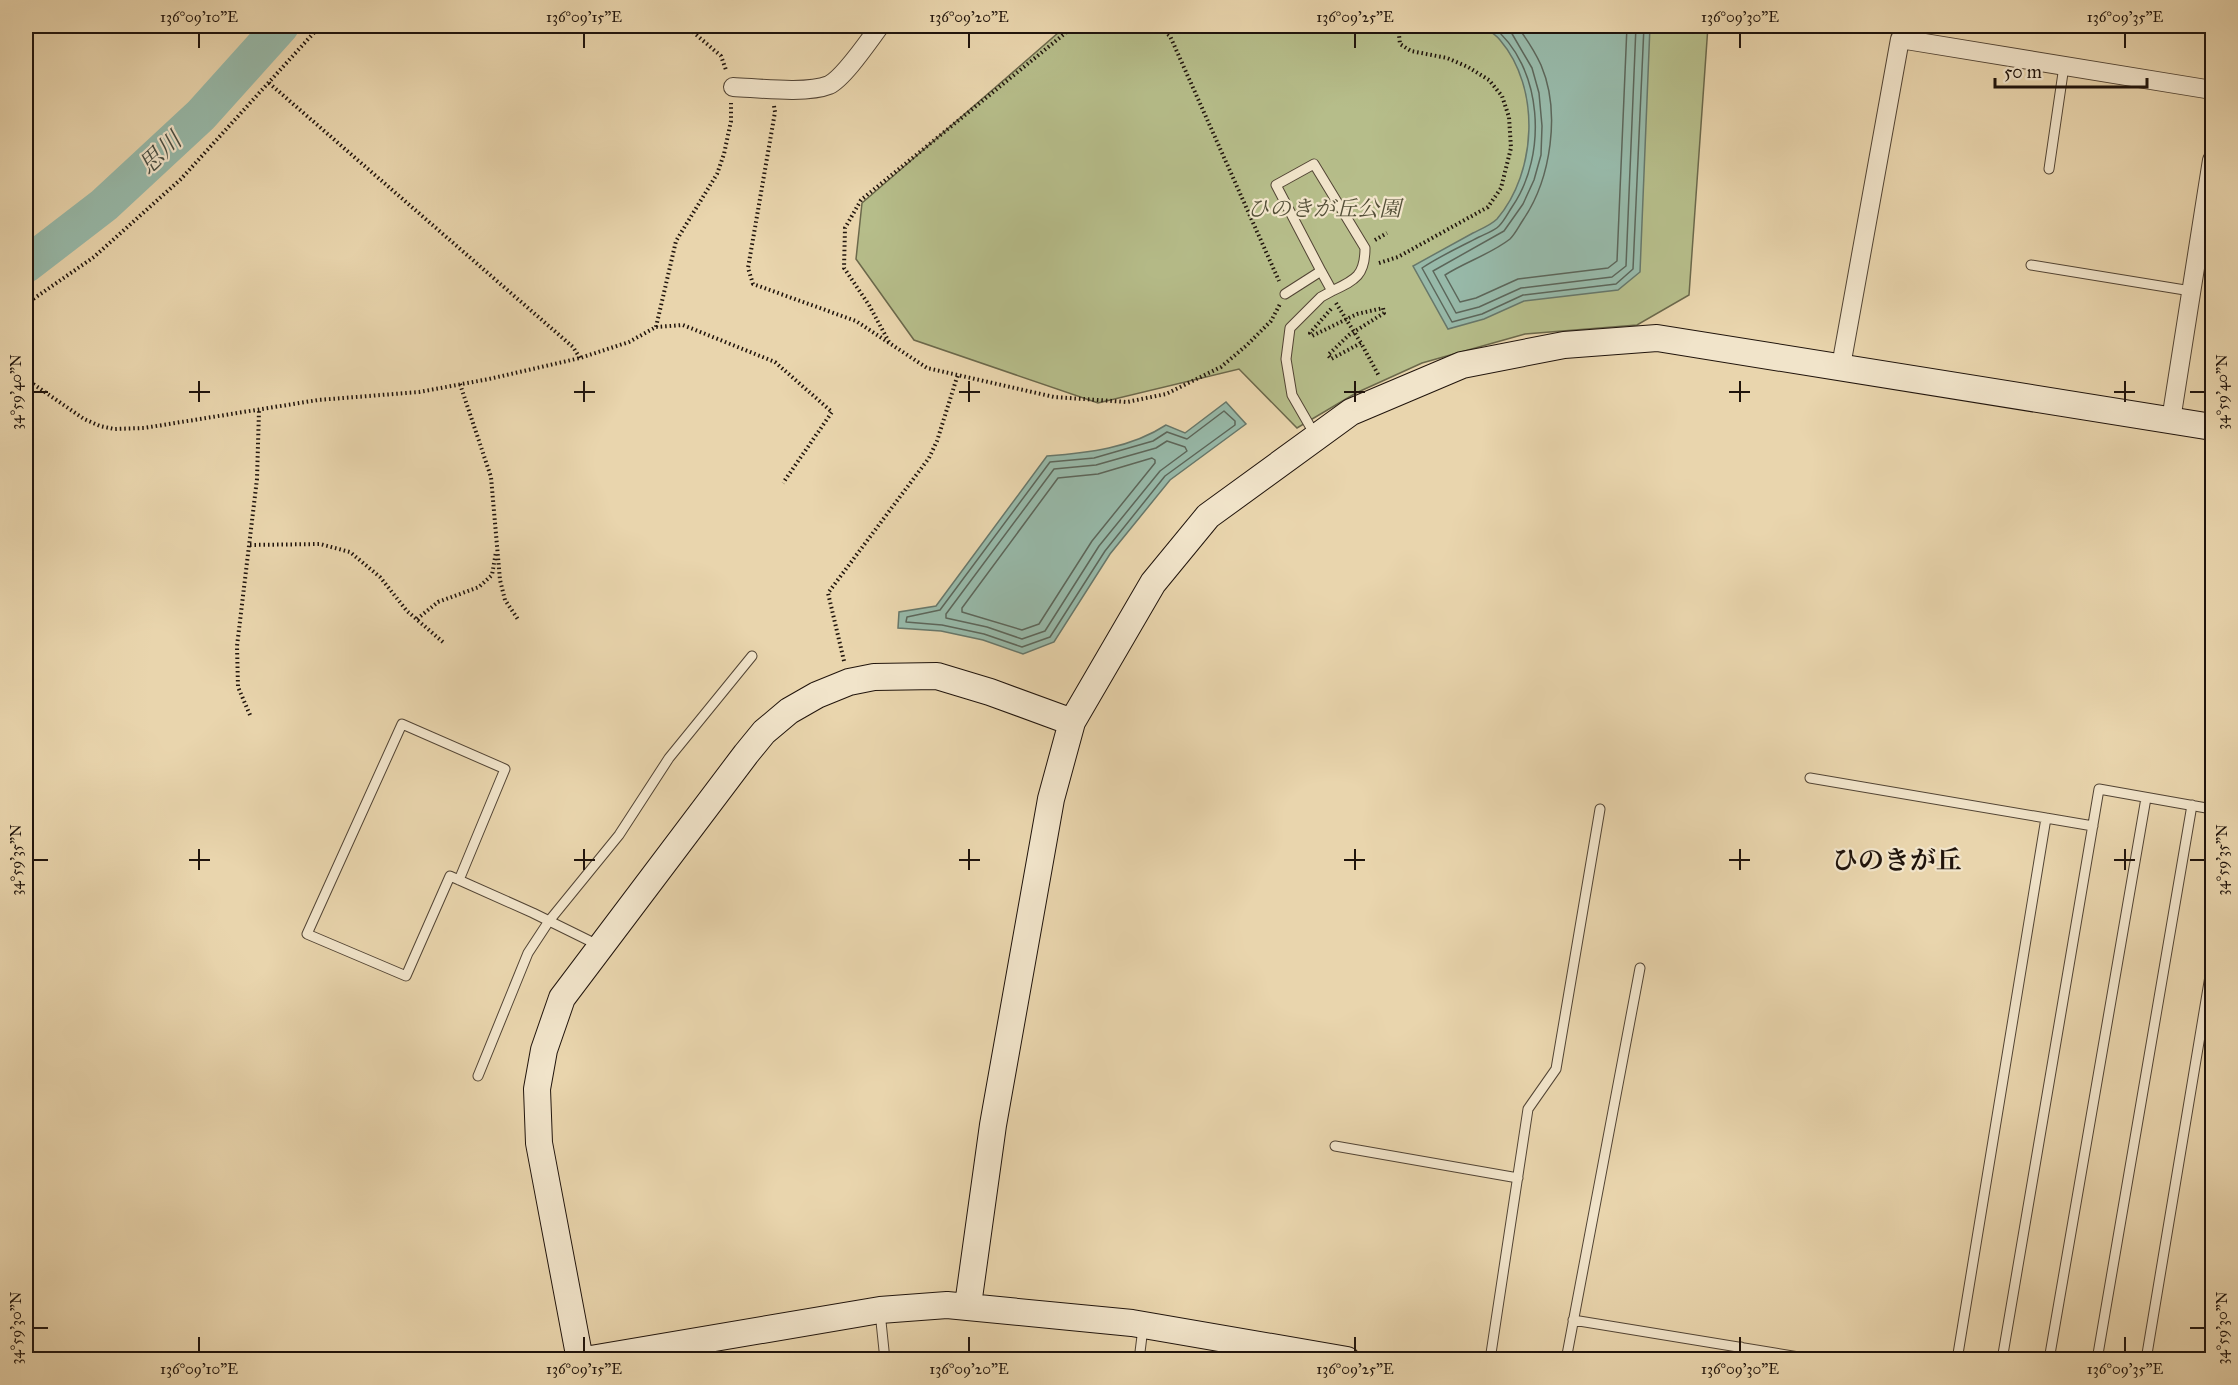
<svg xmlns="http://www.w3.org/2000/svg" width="2238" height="1385" font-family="'IM FELL Great Primer','Noto Serif JP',serif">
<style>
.green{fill:#b6bd8a;stroke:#6b684b;stroke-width:1.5}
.water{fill:#97b9a9;stroke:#67776a;stroke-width:1.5}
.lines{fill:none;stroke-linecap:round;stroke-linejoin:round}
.shore{stroke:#5c665a;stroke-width:1.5}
.river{stroke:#97b9a9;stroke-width:36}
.lane-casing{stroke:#524434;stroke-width:11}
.street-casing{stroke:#524434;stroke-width:20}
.secondary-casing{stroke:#20140c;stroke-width:28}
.path{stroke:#20140c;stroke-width:4;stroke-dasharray:1.5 3;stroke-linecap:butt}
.lane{stroke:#f1e4ca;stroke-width:9}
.street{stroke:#f1e4ca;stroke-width:18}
.secondary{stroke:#f1e4ca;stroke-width:26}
.ticks{fill:none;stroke:#20140c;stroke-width:2}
.labels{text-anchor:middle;stroke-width:4.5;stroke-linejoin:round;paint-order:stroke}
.park-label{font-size:22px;font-style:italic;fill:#544f38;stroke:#f1e4ca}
.water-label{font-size:24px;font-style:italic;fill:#4a4e43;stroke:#f1e4ca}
.quarter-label{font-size:26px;font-weight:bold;fill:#20140c;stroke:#f1e4ca}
.neatline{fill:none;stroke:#20140c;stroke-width:2}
.ticks-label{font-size:15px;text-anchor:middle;fill:#20140c}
</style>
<rect width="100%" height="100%" fill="#e9d5ad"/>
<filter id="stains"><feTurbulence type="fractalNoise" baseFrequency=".00333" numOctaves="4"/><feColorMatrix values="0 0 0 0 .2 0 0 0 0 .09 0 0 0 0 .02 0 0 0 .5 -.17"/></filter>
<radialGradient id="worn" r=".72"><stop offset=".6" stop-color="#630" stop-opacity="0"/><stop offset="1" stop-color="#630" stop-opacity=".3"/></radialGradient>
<path class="green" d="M1066,26h642l-19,269 -52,30 -112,9 -103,29 -66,30 -59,35 -58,-59 -141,34 -184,-63 -58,-81 6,-56z"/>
<path class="water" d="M1482,26h168l-10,246 -22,18 -94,11 -40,18 -36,10 -35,-63c20,-11 40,-22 60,-33 8,-4 18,-8 24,-14 40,-47 44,-131 3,-179 -5,-6 -12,-10 -18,-14z
M1226,402l20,22 -76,56 -60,74 -56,88 -31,12 -40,-14 -42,-9 -43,-3 1,-16 37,-6 111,-150c41,-3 84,-8 119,-31l19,8z"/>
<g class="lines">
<path class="shore" d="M1492,26c51,40 56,129 20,181 -4,6 -8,14 -13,19 -5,5 -14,8 -20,11 -19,10 -39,19 -57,31l30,54 30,-8 41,-19 93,-11 17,-15 11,-243
M1504,26l7,6 21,36 7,25 3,33 -1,29 -7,25 -11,24 -19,27 -71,40 23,42 23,-6 42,-19 91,-11 14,-11 10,-240
M1517,26c9,12 18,26 24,39 20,47 10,114 -18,155 -4,6 -8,14 -13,19 -19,15 -45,23 -65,36l15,27 16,-4 42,-19 90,-11 9,-7 10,-235
M1224,411l11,10v4l-70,51 -60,75 -55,86 -28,10 -38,-13 -42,-9 -36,-3 1,-5 33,-7 110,-148 44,-4 59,-17 14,-9 20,7z
M1167,441l18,6 2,4 -27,20 -61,75 -54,85 -23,8 -35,-12 -41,-9v-4l108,-145 42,-4 60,-17z
M1152,458l3,2v3l-63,78 -53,83 -17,6 -60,-18v-4l96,-130 40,-4z"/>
<path class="river" d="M26,265l78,-60 97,-90 80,-89"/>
<defs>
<path id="lane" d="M2049,169l15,-103
M2031,265l160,26
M1321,271l-45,-86 38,-21 51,84c0,28 -10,32 -33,43
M1285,294l36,-23 11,20 -11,6 -31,31 -4,31 6,36 23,40
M1810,778l283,48
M459,880l46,-111 -103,-45 -95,210 99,42 44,-100 9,4 74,33 65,32
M478,1076l50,-123 21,-32 70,-86 50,-77 83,-102
M1335,1146l183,32
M880,1312l5,48
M1573,1320l244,40
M1139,1360l4,-32
M1490,1360l38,-251 28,-40 44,-260
M1566,1360l74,-392
M1739,1360l2,-13
M1957,1360l89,-542
M2002,1360l97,-571 113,20
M2049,1360l97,-562
M2097,1360l95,-555
M2146,1360l66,-396"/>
<path id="street" d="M733,87c25,1 74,7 96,-2 15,-7 41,-46 51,-59
M1841,366l59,-327 312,51
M2171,420l41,-260"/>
<path id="secondary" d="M968,1305l25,-180 58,-326 21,-77 81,-139 55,-67 143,-104 111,-47 102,-20 93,-7 555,89
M580,1360l-41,-217 -2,-54 7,-39 18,-52 184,-244 18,-22 25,-21 28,-16 32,-13 25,-5 63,-1 53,16 82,30
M585,1360l295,-50 67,-5 185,18 215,37"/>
</defs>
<use href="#lane" class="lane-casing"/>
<use href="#street" class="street-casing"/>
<use href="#secondary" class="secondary-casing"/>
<path class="path" d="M686,26l35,30 5,14
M1157,26l13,10 109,245
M269,83l304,264 7,11
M774,106l1,6 -27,156 5,16 103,37 71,47 127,29 73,5 39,-8 55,-27 26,-22 24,-24 9,-17
M1375,240l12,-7
M1379,263l19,-6 90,-50 13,-19 10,-40 -2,-31 -7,-21 -13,-16 -21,-13 -21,-9 -36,-7 -11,-7 -2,-18
M1336,303l25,40
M26,304l68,-47 87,-78 139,-153
M1331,309l-21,24 2,3 45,-22 26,-6 1,5 -35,22 -21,20 3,4 30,-16 18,33
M656,327l20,-86 41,-67 7,-20 7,-33v-18
M889,342l-20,-37 -25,-37 1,-40 16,-28 213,-174
M26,379l58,40 16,7 14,3 30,-1 174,-28 101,-8 70,-13 91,-21 49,-16 27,-15 27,-2 92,37 57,50 -49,71
M460,384l31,93 9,103 5,20 14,21
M250,545l70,-1 30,8 30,25 27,34 37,32
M417,619l21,-17 41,-15 13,-12 4,-23
M844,661l-16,-68 101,-135 8,-17 21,-67
M250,715l-12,-28 -1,-41 20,-167 2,-69"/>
<use href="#lane" class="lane"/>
<use href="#street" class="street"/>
<use href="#secondary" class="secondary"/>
</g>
<path class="ticks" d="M199,33v15M584,33v15M969,33v15M1355,33v15M1740,33v15M2125,33v15M199,381v21M584,381v21M969,381v21M1355,381v21M1740,381v21M2125,381v21M33,392h15M189,392h21M574,392h21M959,392h21M1344,392h21M1729,392h21M2114,392h21M2190,392h15M199,849v21M584,849v21M969,849v21M1355,849v21M1740,849v21M2125,849v21M33,860h15M189,860h21M574,860h21M959,860h21M1344,860h21M1729,860h21M2114,860h21M2190,860h15M33,1328h15M2190,1328h15M199,1337v15M584,1337v15M969,1337v15M1355,1337v15M1740,1337v15M2125,1337v15"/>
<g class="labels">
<g class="park-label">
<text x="1324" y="216">ひのきが丘公園</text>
</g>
<g class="water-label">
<text transform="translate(160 153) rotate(-43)" y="8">思川</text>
</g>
<g class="quarter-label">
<text x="1897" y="869">ひのきが丘</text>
</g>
</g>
<rect width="2238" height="1385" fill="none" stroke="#e9d5ad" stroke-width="66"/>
<path d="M1995 78v9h152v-9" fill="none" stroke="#20140c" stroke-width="3"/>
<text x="2004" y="78" font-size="18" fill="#20140c" stroke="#f1e4ca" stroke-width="4.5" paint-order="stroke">50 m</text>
<rect x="33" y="33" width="2172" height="1319" class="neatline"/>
<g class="ticks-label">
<text x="199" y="22">136°09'10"E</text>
<text x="584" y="22">136°09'15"E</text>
<text x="969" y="22">136°09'20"E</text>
<text x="1355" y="22">136°09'25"E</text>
<text x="1740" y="22">136°09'30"E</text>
<text x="2125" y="22">136°09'35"E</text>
<text transform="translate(16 392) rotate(-90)" y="5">34°59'40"N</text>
<text transform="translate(2222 392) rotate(-90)" y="5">34°59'40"N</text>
<text transform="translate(16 860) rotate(-90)" y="5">34°59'35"N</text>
<text transform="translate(2222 860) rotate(-90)" y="5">34°59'35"N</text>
<text transform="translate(16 1328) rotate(-90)" y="5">34°59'30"N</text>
<text transform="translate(2222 1328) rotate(-90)" y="5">34°59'30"N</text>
<text x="199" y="1374">136°09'10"E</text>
<text x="584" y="1374">136°09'15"E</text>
<text x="969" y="1374">136°09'20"E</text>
<text x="1355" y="1374">136°09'25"E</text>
<text x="1740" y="1374">136°09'30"E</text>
<text x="2125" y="1374">136°09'35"E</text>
</g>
<rect width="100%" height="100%" filter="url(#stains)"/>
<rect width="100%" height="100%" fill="url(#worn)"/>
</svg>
